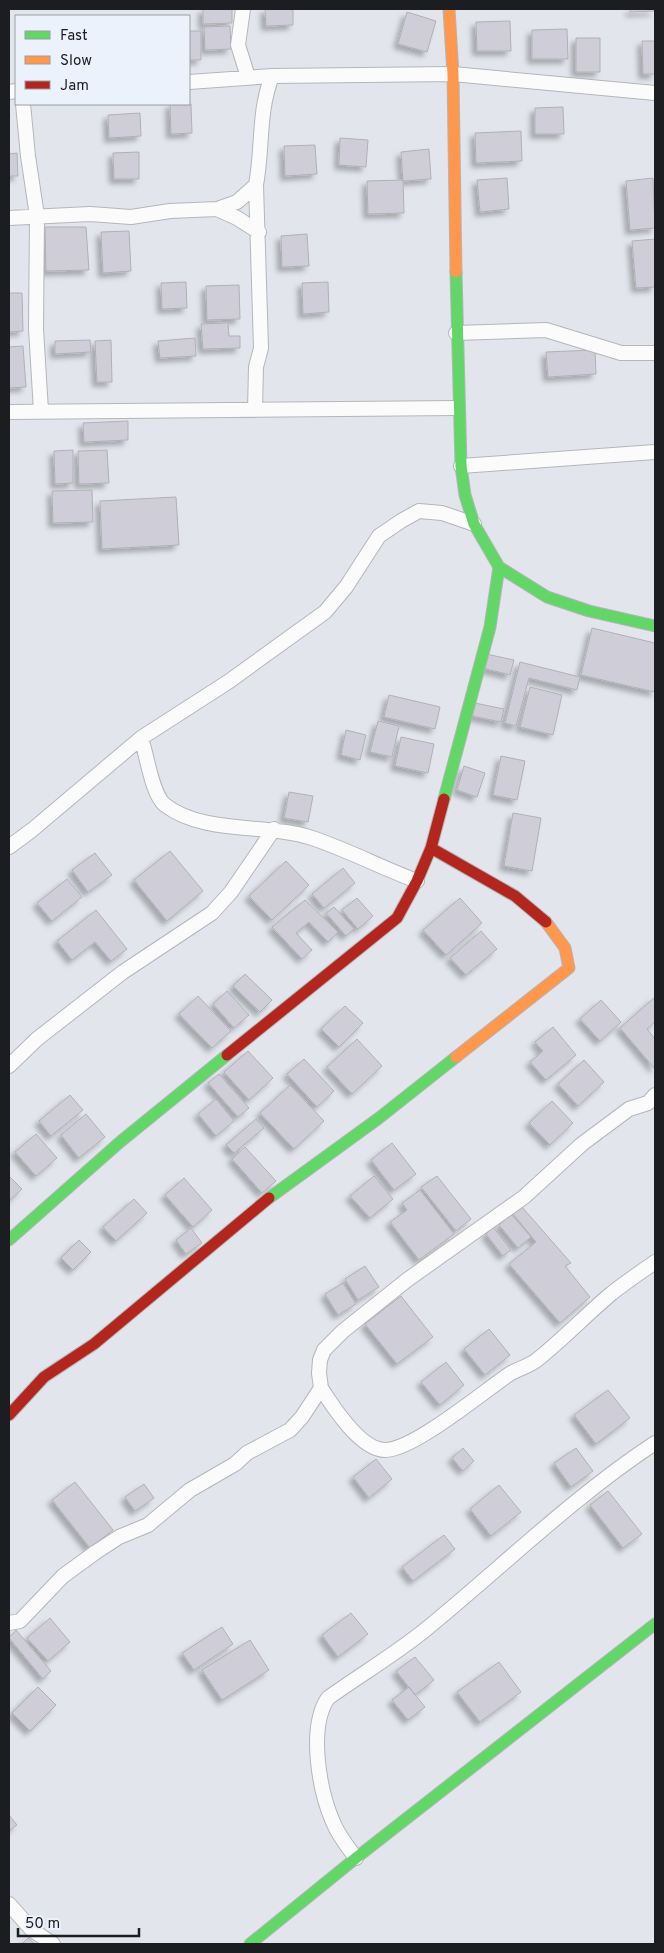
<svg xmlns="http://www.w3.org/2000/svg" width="664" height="1953" font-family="Overpass,sans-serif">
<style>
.building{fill:#cfcdd8;stroke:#b0b1b5;filter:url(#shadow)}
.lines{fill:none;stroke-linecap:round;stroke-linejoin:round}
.street-casing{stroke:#b3b6ba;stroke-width:16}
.fast-casing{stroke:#b3b6ba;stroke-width:13}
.slow-casing{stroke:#b3b6ba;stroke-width:13}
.jam-casing{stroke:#b3b6ba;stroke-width:13}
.street{stroke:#fbfbfc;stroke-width:14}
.fast{stroke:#63d668;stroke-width:11}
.slow{stroke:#ff974d;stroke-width:11}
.jam{stroke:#b3261e;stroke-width:11}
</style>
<defs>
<filter id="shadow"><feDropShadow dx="-4.5" dy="4.5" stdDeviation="2.5" flood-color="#0004"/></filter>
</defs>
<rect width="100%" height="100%" fill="#e2e6ec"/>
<path class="building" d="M203,9h29v14l-29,1z
M265,9h28v16l-27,1z
M630,9h24v2l-24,1z
M407,12l29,9 -9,31 -29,-8z
M510,21l1,30h-34l-1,-29z
M230,26l1,23 -26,1 -1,-23z
M567,29l1,30h-36v-29z
M189,31h12v29h-12z
M576,38h24v34h-24z
M642,41h13v33h-12z
M170,104h21l1,29 -21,1z
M563,107l1,27h-29v-26z
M140,113l1,23 -32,2 -1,-23z
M521,131l1,30 -46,2 -1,-30z
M340,138l28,2 -2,27 -27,-2z
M315,145l2,29 -32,2 -1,-30z
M429,149l2,30 -28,2 -2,-29z
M139,152v27h-25l-1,-26z
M17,153l1,23h-9v-22z
M507,178l2,31 -29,3 -3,-32z
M653,178l2,50 -25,2 -4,-49z
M403,180l1,33 -36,1 -1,-33z
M45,227h41l3,43 -43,1z
M129,231l2,40 -28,2 -2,-41z
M307,234l2,32 -27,1 -1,-31z
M655,239v48l-19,1 -4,-47z
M186,282l1,26 -25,1 -1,-26z
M328,282l1,30 -26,2 -1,-31z
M239,285l1,34 -33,1 -1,-34z
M9,293h13l1,38 -14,1z
M228,323l1,13h11v12l-37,1 -2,-25z
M195,338l1,18 -36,2 -2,-17z
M90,340l1,12 -36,2v-13z
M111,340l1,42h-15l-2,-41z
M23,346l3,41 -17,1v-41z
M595,350l1,24 -48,3 -2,-25z
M128,421v19l-44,2 -1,-19z
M73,450v33l-18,1 -1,-33z
M107,450l2,33 -30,1 -1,-33z
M92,490l1,32 -40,1 -1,-32z
M176,497l3,48 -77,4 -2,-48z
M592,628l63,15v49l-74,-17z
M486,654l28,6 -4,15 -27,-7z
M520,662l60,15 -3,13 -48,-12 -13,48 -11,-3z
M530,687l32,8 -9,40 -33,-8z
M389,695l51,12 -5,22 -51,-12z
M475,703l29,6 -3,13 -29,-6z
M378,721l21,5 -7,31 -22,-5z
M346,730l20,5 -6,25 -19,-5z
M401,737l33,7 -6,29 -33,-7z
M501,756l24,5 -8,39 -24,-5z
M464,766l21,7 -8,24 -20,-7z
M289,792l24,4 -5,26 -24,-4z
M513,813l28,5 -9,53 -28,-5z
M170,851l33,40 -36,30 -33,-41z
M95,853l17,22 -24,17 -16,-22z
M286,861l23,24 -37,35 -23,-24z
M343,868l12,15 -31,25 -12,-14z
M67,879l15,18 -30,24 -15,-18z
M357,898l16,18 -15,13 -16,-19z
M460,898l22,25 -36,32 -23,-25z
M305,900l33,32 -10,10 -19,-20 -13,11 16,17 -10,9 -30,-32z
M334,907l20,22 -8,7 -20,-23z
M96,910l31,39 -16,12 -16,-19 -23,18 -15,-19z
M481,931l16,18 -31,26 -16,-17z
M245,974l27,26 -12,12 -27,-26z
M227,991l22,24 -15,13 -21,-24z
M198,996l33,35 -19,17 -33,-34z
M655,997v25l-8,7 8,10v30l-35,-41z
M601,1000l20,22 -21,19 -20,-22z
M345,1006l18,17 -24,24 -18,-18z
M553,1027l23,28 -30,25 -16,-18 13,-11 -8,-9z
M357,1039l25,27 -30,28 -25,-27z
M248,1051l25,27 -24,22 -25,-28z
M304,1059l30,32 -17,16 -30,-33z
M584,1060l20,22 -26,24 -20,-22z
M219,1074l30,34 -11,9 -30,-34z
M290,1085l34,36 -30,28 -34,-36z
M70,1095l13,15 -32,26 -12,-15z
M216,1099l18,22 -18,15 -18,-22z
M552,1101l21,22 -23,22 -21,-22z
M86,1114l19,23 -26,21 -18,-23z
M256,1119l8,9 -30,25 -8,-8z
M36,1134l21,24 -21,18 -21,-24z
M392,1143l24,31 -22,16 -23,-30z
M245,1147l31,34 -14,12 -30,-34z
M9,1176l13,13 -13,12z
M374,1176l19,23 -23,19 -20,-22z
M437,1176l34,43 -15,12 -35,-44z
M184,1178l28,32 -19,17 -28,-32z
M420,1190l34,44 -35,26 -29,-38 17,-12 -5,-7z
M134,1199l13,14 -31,28 -13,-14z
M522,1207l49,56 -6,3 25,31 -30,26 -51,-59 27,-22 -23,-28z
M511,1214l20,23 -13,11 -19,-23z
M493,1227l18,23 -8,6 -17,-22z
M191,1228l11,15 -16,11 -10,-14z
M79,1240l12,12 -18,18 -12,-12z
M365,1266l14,21 -21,13 -13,-21z
M343,1283l13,21 -18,11 -13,-21z
M401,1296l32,41 -36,27 -32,-40z
M489,1329l21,26 -25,20 -21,-26z
M446,1362l18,23 -24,20 -19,-23z
M608,1390l22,28 -34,26 -22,-29z
M463,1448l11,13 -11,10 -11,-13z
M576,1448l17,23 -22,16 -17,-24z
M376,1459l16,20 -23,19 -16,-21z
M75,1482l38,48 -23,18 -38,-48z
M144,1484l10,14 -19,13 -10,-14z
M499,1485l22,27 -30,24 -21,-27z
M608,1491l34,43 -19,14 -33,-43z
M444,1535l11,14 -42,32 -11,-14z
M351,1613l17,21 -30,23 -16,-22z
M50,1618l20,24 -22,19 -21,-23z
M222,1627l11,17 -39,26 -12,-17z
M16,1630l35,41 -8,8 -34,-41z
M250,1640l19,30 -47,30 -20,-30z
M415,1657l19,23 -19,15 -19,-24z
M499,1662l22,30 -41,30 -23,-30z
M38,1687l18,18 -26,26 -18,-18z
M409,1687l16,20 -17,13 -16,-20z
M9,1815l8,10 -8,6z
M28,1938l7,6h-13z"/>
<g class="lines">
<defs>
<path id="street" d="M243,9l-5,36 10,32
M189,82l83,-6 181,-2 202,19
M9,92l7,-1
M23,104l5,52 9,60 -1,113 5,82
M217,209l20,9 22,14
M9,218l81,-4 41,3 39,-6 47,-2 20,-7 19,-17
M456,333l90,-3 75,23h34
M255,410l1,-43 5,-19 -5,-163c7,-38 2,-73 16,-109
M9,412l449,-4
M461,466l194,-14
M141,738c6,17 11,57 24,67 39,30 102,18 147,33 36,12 70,30 105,43
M9,847l23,-17 109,-92 87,-56 97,-70 21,-25 33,-51 22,-15 18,-10 23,2 32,11
M9,1066l28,-27 86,-67 89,-59 19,-21 43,-63
M321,1388c12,19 40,62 64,62 29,0 100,-60 126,-77 9,-5 19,-7 27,-14 26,-21 49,-45 74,-66 14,-11 29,-21 43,-31
M9,1623l11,-2 43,-45 33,-24 23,-15 29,-12 42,-35 45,-26 12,-11 43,-23 12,-13 19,-29 -2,-15 1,-13 4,-10 19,-19 64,-51 117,-83 58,-53 47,-35 19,-6 7,-8
M356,1858c-9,-12 -18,-23 -23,-36 -14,-32 -25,-95 -5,-124 32,-23 66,-43 97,-68 76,-62 148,-133 230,-187
M9,1904l23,26 21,14"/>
<path id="fast" d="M456,272l5,194 4,29 9,29 25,43 48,30 42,14 66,15
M444,799l46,-172 9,-60
M269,1198l110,-80 77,-61
M9,1240l111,-98 107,-87
M250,1944l106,-86 299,-234"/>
<path id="slow" d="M449,9l4,65 3,198
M456,1057l113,-89 -4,-20 -19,-26"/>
<path id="jam" d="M431,848l84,48 31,26
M227,1055l170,-137 20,-37 14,-33 13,-49
M9,1415l35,-38 50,-33 175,-146"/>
</defs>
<use href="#street" class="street-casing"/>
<use href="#fast" class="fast-casing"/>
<use href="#slow" class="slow-casing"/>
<use href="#jam" class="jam-casing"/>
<use href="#street" class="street"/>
<use href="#fast" class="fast"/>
<use href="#slow" class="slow"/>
<use href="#jam" class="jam"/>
</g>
<rect width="664" height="1953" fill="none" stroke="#1b1d21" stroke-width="20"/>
<rect x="15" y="15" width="175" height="90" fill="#ecf2fc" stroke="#989da4"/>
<rect x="25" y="31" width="25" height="8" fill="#63d668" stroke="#989da4"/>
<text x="60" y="40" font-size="15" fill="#1b1d21">Fast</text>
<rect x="25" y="56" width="25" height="8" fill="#ff974d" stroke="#989da4"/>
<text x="60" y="65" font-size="15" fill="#1b1d21">Slow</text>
<rect x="25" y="81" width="25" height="8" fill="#b3261e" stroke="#989da4"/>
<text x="60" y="90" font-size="15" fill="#1b1d21">Jam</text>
<path d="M18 1928v8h121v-8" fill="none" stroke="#1b1d21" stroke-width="2.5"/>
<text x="25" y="1928" font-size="15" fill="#1b1d21" stroke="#ecf2fc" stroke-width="4" paint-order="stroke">50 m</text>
</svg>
